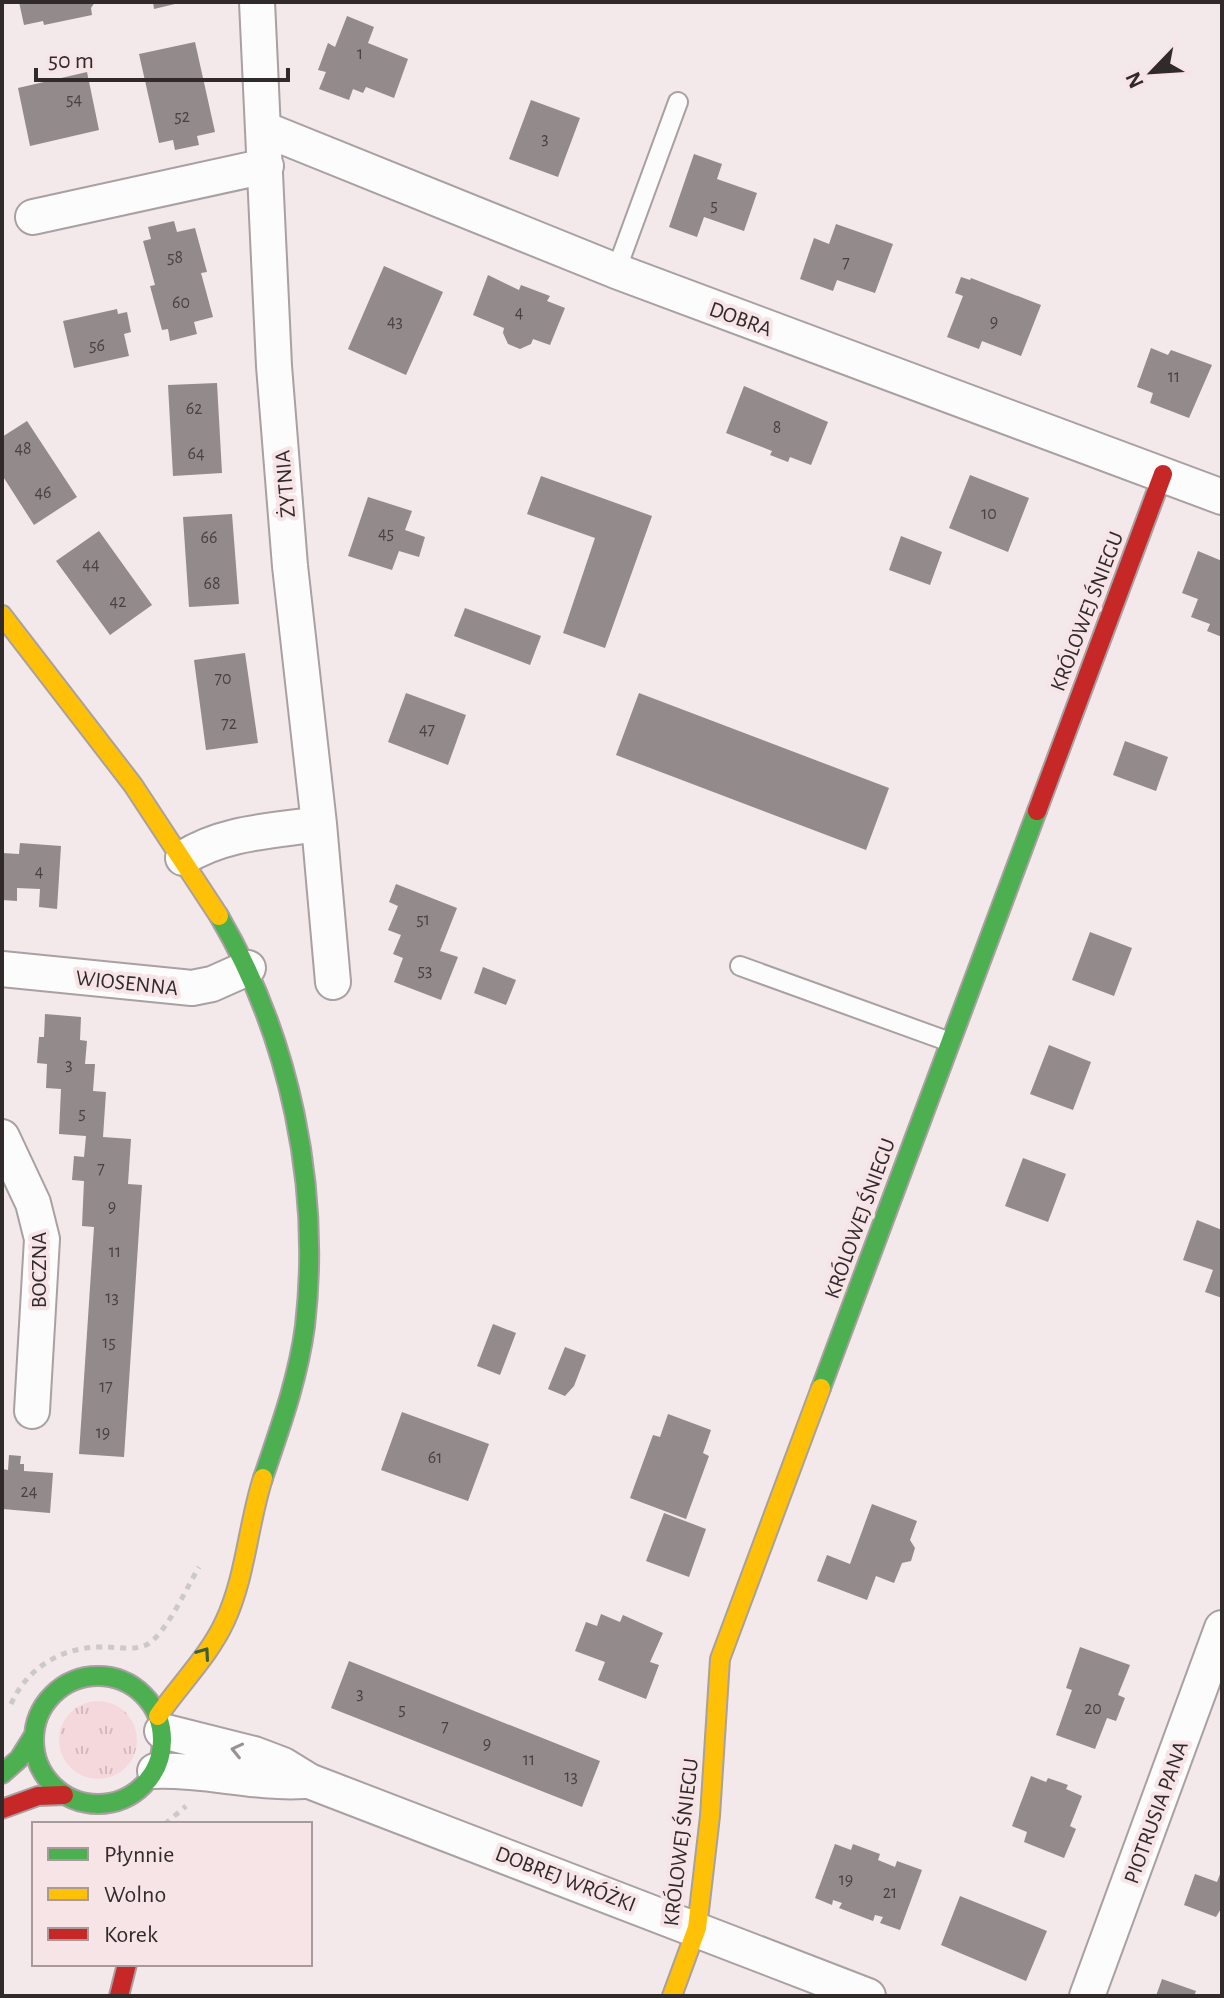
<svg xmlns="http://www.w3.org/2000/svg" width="1224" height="1998" font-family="'Alegreya Sans',sans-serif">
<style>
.grass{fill:url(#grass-tufts)}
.building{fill:#928a8b}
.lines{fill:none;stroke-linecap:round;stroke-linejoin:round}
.lane-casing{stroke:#a8a0a1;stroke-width:22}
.street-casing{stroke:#a8a0a1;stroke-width:38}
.fast-casing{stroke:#a8a0a1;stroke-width:22}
.slow-casing{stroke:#a8a0a1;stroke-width:22}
.jam-casing{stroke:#a8a0a1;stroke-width:22}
.path{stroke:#ccc9c9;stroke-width:5;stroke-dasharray:6 6;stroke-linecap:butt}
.lane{stroke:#fdfcfc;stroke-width:18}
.street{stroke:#fdfcfc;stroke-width:34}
.fast{stroke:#4caf50;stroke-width:18}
.slow{stroke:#ffc107;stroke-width:18}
.jam{stroke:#c62828;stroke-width:18}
.oneway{stroke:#3c5f3a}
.oneway2{stroke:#979394}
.labels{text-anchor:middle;stroke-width:8;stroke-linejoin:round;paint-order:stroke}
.number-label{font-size:18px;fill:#494243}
.street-label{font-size:22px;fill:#312a2b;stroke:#f7e4e6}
</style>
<defs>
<pattern id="grass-tufts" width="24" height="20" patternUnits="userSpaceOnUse" patternTransform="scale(2)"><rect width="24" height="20" fill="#f5d8db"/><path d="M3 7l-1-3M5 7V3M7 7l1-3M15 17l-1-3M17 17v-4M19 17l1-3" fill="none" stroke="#d2babc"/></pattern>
</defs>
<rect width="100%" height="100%" fill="#f3e8ea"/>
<path class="grass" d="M59 1740a39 39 0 1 1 78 0a39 39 0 1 1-78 0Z"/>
<path class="building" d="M19,2h76l-4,6 1,7 -48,10 -1,-4 -19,4z
M153,2h26v1l-25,6z
M347,16l27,11 -6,16 40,16 -14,39 -28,-11 -3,6 -10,-4 -4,11 -30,-11 7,-17 -8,-2 10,-27 7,4z
M195,42l20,90 -18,4 2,9 -24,5 -2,-10 -14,3 -20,-89z
M87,72l12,58 -69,16 -12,-58z
M531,100l49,18 -22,59 -49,-18z
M694,154l28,10 -5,15 40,14 -13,38 -40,-14 -7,20 -28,-10z
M174,221l3,11 18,-4 12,44 -6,1 12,44 -19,5 3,12 -27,7 -2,-12 -6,1 -12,-44 5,-1 -12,-44 8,-2 -3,-12z
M836,224l57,20 -18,49 -38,-13 -4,11 -33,-12 14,-41 15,6z
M384,266l59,26 -37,83 -58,-26z
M488,275l31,15 2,-5 29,11 -3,5 18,7 -15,37 -17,-6 -2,5 -11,5 -12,-5 -5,-11 1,-5 -31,-13z
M961,277l9,3 1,-2 70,27 -20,51 -39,-15 -3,8 -32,-12 16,-41 -8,-3z
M117,309l1,5 9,-2 4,20 -7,2 5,22 -55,12 -11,-47z
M1151,348l17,7 3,-5 41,15 -23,53 -39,-15 3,-10 -16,-6z
M217,383l5,90 -49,3 -5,-91z
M744,386l84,36 -17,43 -21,-8 -2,5 -18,-7 2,-4 -46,-18z
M27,421l50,76 -43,28 -32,-50v-38z
M970,475l59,23 -21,54 -59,-24z
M541,476l111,40 -47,132 -42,-15 32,-95 -68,-24z
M368,497l44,14 -7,19 20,7 -6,20 -20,-6 -7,19 -44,-14z
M232,514l7,90 -50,3 -6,-90z
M99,531l53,74 -42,30 -54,-74z
M901,536l41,16 -12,33 -41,-15z
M1198,551l24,10v76l-15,-6 3,-7 -19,-7 7,-18 -16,-6z
M465,608l76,28 -11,29 -76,-29z
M245,653l13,90 -52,7 -12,-90z
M406,693l60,22 -18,50 -60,-23z
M639,693l250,95 -23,62 -250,-95z
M1125,741l43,16 -12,34 -43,-16z
M20,843l41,3 -4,63 -18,-2 1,-18 -23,-1v13l-15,-1v-47l17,1z
M396,884l61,24 -17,43 18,6 -17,43 -47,-18 9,-24 -10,-4 8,-19 -13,-5 10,-24 -9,-4z
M1090,932l42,16 -18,48 -42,-16z
M483,967l33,13 -10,25 -32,-12z
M45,1014l36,3 -1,23 7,1 -2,23h10l-2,27 13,1 -3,45 28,2 -3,45 14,1 -18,272 -45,-3 15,-227 -12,-1 2,-45 -12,-1 2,-24 10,1 2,-21 -27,-2 2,-45 -15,-1 1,-24 -10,-1 2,-26h5z
M1049,1045l42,17 -18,48 -43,-16z
M1023,1158l43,16 -18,48 -43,-16z
M1197,1220l25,10v68l-17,-6 8,-22 -30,-10z
M493,1324l23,9 -16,42 -23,-9z
M565,1347l21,8 -12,31 -9,10 -17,-7z
M402,1412l87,32 -21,57 -87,-31z
M668,1414l43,16 -8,23 6,3 -23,63 -56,-21 23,-63 7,2z
M9,1455l12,1 -1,8h4v7l29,2 -3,40 -48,-4v-40l6,1z
M872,1504l45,17 -7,19 5,8 -4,13 -9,2 -8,20 -18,-7 -9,24 -50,-19 10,-26 23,9z
M664,1513l42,16 -17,48 -43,-16z
M601,1614l19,8 3,-7 40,18 -13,29 9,3 -13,34 -48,-19 7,-18 -30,-11 11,-29 11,4z
M1080,1647l50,18 -12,30 7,3 -9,23 -9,-3 -12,31 -39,-14 16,-45 -6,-2z
M349,1661l251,100 -18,46 -251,-99z
M1031,1776l15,6 2,-4 20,7 -2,4 16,7 -12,30 6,3 -12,29 -40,-16 3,-10 -15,-6z
M835,1844l16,6 2,-6 27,10 -2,6 17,7 2,-6 25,9 -22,60 -20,-7 3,-6 -8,-2 -2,6 -34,-13 3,-5 -9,-3 -1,5 -17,-7z
M1222,1869v38l-6,10 -32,-12 11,-31 22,8z
M960,1896l87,35 -21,50 -85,-36z
M1162,1979l34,12 -2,5h-38z"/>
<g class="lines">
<defs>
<path id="lane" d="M616,271l62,-169
M740,966l210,76"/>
<path id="street" d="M264,129l352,142 606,226
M33,217l233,-51
M319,824l14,158
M183,858c41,-26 89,-27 136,-34l-29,-258 -16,-200 -17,-364
M2,969l190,19 20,-4 36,-16
M2,1137l31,66 9,36 -10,172
M162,1731l92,23 29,11 26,16 559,215
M155,1771c50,-2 99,13 149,10
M1087,1996l135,-368"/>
<path id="fast" d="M219,916c71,121 102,270 86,410 -7,53 -25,102 -42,152
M821,1388l216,-577
M34 1740a64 64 0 1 1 128 0a64 64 0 1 1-128 0Z
M2,1774l17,-15 15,-24"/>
<path id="slow" d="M2,615l131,170 86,131
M158,1716c22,-32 51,-60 67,-95 21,-45 23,-97 38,-143
M672,1996l25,-68 13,-112 10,-157 101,-271"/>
<path id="jam" d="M1037,811l126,-337
M2,1809l36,-13 26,-1
M119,1996l8,-32"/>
</defs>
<use href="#lane" class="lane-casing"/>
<use href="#street" class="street-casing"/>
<use href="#fast" class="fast-casing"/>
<use href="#slow" class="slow-casing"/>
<use href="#jam" class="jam-casing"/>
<path class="path" d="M11,1704c17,-38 53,-58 94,-57 13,0 31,4 43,-3 19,-12 39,-57 51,-77
M165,1824l21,-18"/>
<use href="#lane" class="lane"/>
<use href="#street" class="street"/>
<use href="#fast" class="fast"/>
<use href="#slow" class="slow"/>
<use href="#jam" class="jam"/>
</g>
<defs><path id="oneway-chevron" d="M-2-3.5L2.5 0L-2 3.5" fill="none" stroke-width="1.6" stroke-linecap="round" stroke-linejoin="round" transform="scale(2)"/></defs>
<use class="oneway" href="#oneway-chevron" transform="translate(204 1653) rotate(-55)"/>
<use class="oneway2" href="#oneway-chevron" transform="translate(237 1750) rotate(-167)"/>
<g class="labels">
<g class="number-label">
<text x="360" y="59">1</text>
<text x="74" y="105">54</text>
<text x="182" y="122">52</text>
<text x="545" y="144">3</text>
<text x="714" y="211">5</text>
<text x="175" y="263">58</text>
<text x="846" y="268">7</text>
<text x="181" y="308">60</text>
<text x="519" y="318">4</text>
<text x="395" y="327">43</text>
<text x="994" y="327">9</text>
<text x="97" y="351">56</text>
<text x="1174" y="382">11</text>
<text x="194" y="414">62</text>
<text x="777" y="433">8</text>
<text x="23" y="454">48</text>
<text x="196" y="459">64</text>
<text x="43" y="498">46</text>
<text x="989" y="519">10</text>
<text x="386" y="539">45</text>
<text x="209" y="543">66</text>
<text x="91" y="570">44</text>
<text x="212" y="589">68</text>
<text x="118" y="607">42</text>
<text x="223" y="684">70</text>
<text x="229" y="729">72</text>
<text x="427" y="735">47</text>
<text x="39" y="877">4</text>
<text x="423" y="925">51</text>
<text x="425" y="976">53</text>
<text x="69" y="1070">3</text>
<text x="82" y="1119">5</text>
<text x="101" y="1174">7</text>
<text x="112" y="1212">9</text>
<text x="115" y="1257">11</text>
<text x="112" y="1303">13</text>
<text x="109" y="1348">15</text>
<text x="106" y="1392">17</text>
<text x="103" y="1438">19</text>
<text x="435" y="1463">61</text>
<text x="29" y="1497">24</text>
<text x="360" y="1699">3</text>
<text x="1093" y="1714">20</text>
<text x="402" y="1715">5</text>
<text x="445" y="1732">7</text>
<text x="487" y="1749">9</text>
<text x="529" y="1765">11</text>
<text x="571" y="1782">13</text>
<text x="846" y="1885">19</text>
<text x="890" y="1898">21</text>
</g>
<g class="street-label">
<text transform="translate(741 318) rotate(20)" y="8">DOBRA</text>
<text transform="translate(284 484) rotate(-95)" y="8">ŻYTNIA</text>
<text transform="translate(1086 611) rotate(-69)" y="8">KRÓLOWEJ ŚNIEGU</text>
<text transform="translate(127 982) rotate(6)" y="8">WIOSENNA</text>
<text transform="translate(859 1218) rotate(-70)" y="8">KRÓLOWEJ ŚNIEGU</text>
<text transform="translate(38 1270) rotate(-90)" y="8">BOCZNA</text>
<text transform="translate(1155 1812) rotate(-70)" y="8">PIOTRUSIA PANA</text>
<text transform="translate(680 1842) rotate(-83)" y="8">KRÓLOWEJ ŚNIEGU</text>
<text transform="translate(566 1878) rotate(21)" y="8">DOBREJ WRÓŻKI</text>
</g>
</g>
<rect width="1224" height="1998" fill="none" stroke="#312a2b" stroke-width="8"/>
<rect x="32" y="1822" width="280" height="144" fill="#f7e4e6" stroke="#a89a9b" stroke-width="2"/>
<rect x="48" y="1848" width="40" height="12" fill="#4caf50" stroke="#a89a9b" stroke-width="2"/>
<text x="104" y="1862" font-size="24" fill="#312a2b">Płynnie</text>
<rect x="48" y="1888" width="40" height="12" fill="#ffc107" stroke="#a89a9b" stroke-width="2"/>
<text x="104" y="1902" font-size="24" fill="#312a2b">Wolno</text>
<rect x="48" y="1928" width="40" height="12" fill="#c62828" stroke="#a89a9b" stroke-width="2"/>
<text x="104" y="1942" font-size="24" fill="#312a2b">Korek</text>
<g transform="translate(1152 72) rotate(245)" stroke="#f7e4e6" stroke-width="6" paint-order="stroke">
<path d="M0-6L14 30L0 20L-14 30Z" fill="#312a2b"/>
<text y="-12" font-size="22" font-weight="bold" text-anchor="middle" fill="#312a2b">N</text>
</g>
<path d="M36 68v12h252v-12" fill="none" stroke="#312a2b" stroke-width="4"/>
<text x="48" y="68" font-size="24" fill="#312a2b" stroke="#f7e4e6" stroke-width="6" paint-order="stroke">50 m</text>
</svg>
